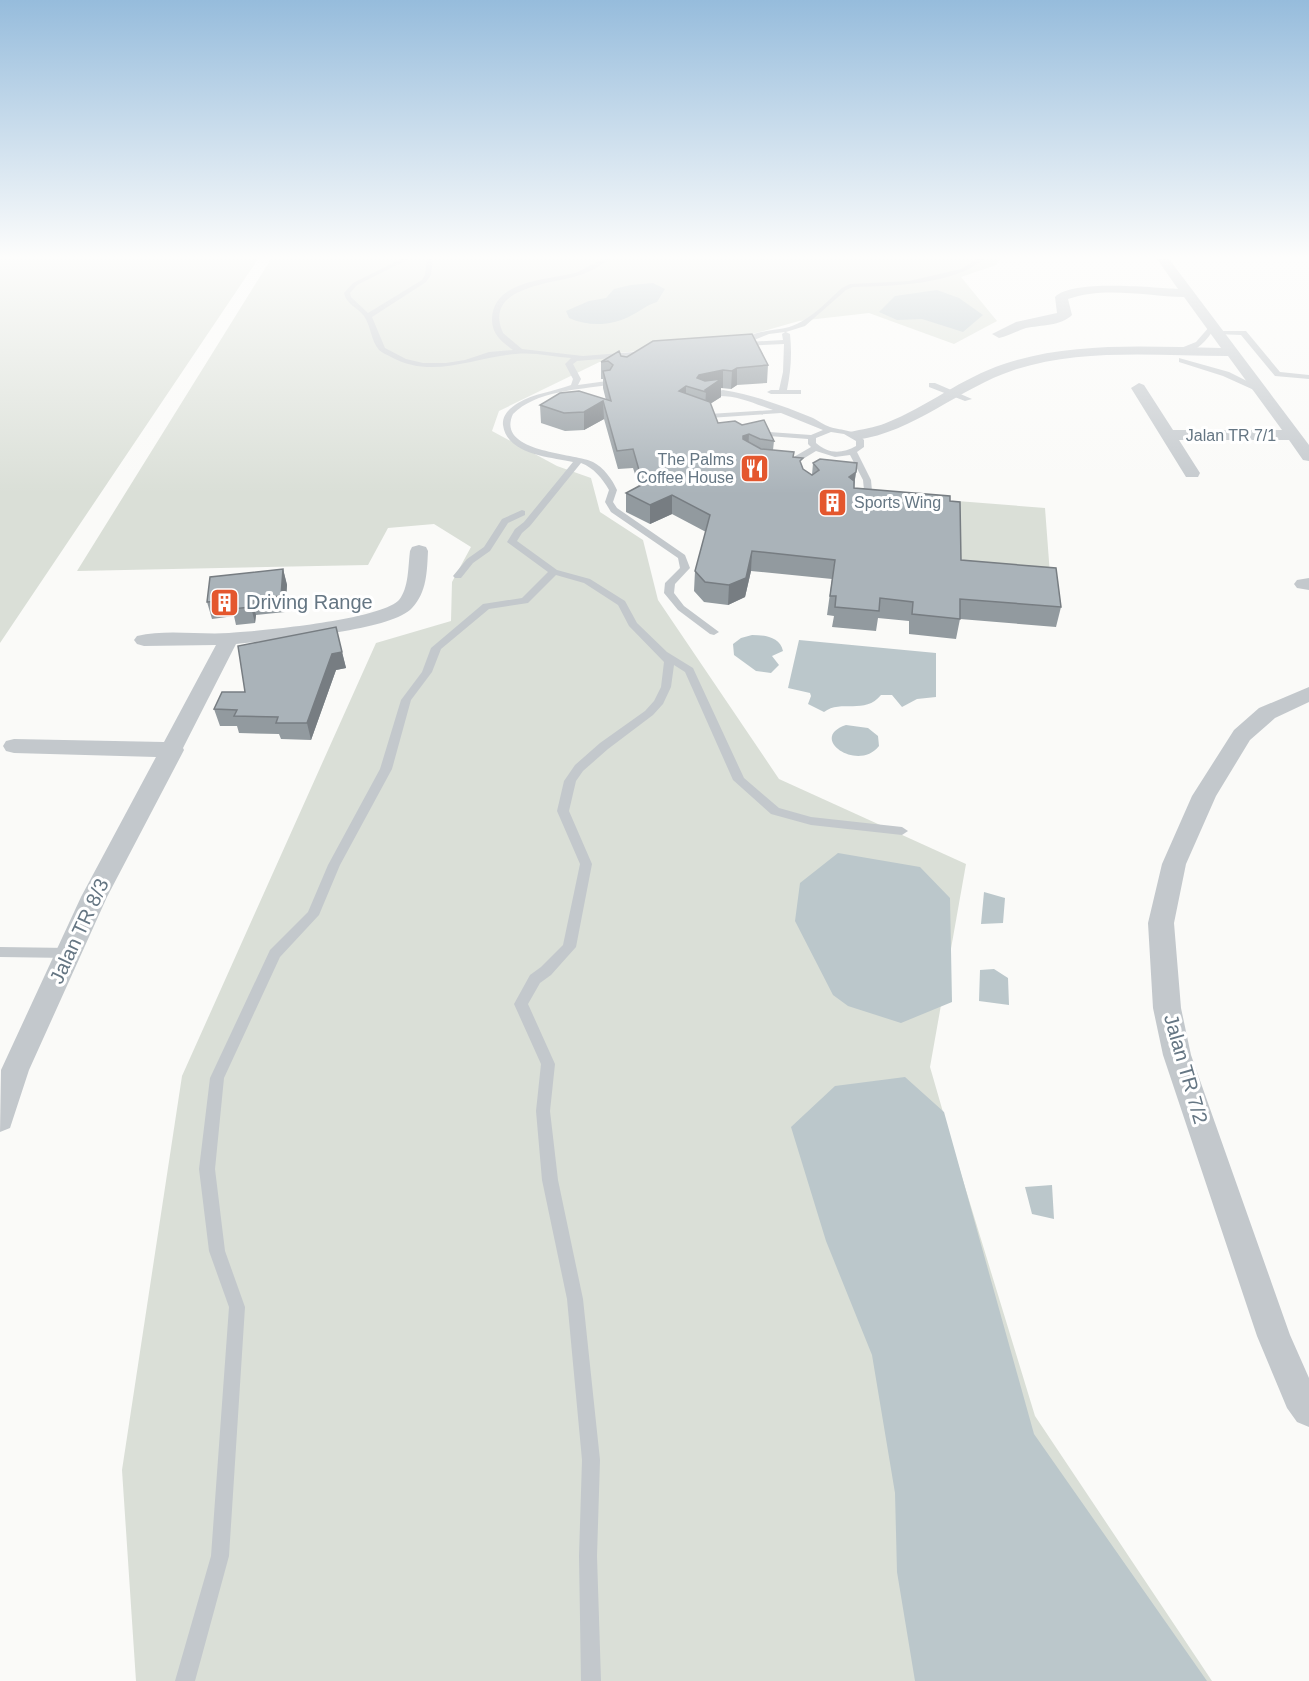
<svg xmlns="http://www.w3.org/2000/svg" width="1309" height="1681" font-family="Arial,sans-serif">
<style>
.green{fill:#dadfd7}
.water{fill:#bbc7cb}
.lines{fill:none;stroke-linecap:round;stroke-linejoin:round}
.service{fill:#c3c8cc;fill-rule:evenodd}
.minor{fill:#c3c8cc;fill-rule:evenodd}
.wall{fill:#929a9f}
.shaded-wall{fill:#777d82}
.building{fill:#aab3b9;stroke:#777d82;stroke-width:1.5}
.labels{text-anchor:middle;stroke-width:6;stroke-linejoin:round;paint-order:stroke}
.far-street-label{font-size:16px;fill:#657683;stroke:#fff}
.far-poi-label{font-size:16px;fill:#657683;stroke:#fff;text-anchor:end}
.poi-label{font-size:20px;fill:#657683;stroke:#fff;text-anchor:start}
.street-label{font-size:20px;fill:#657683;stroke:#fff}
</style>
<rect width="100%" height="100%" fill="#fafaf8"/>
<path class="green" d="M0,259h258l-258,384z
M271,259h729l-4,6 -35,12 36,44 -43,23 -85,-31 -70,8 -78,22 -103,10 -119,58 -7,20 65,35 34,12 9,34 43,28 15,60 121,179 187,85 -36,203 28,97 77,252 177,265h-1076l-14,-211 60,-394 194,-433 75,-22 1,-39 19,-35 -37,-23 -46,4 -20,37 -291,6z
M957,501l88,7 6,80 -93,-9z"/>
<path class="water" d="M653,283l12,6 -8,13c-10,3 -15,8 -25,13 -19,11 -43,12 -63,3l-3,-7 23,-10 17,-3 8,-9 17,-4z
M937,290l22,8 24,17 -20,17 -41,-13 -25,1 -18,-8 16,-16z
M752,635c13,0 28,2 31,16l-11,5 7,9 -8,8 -15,-2 -22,-16 -1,-11 8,-6z
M799,640l137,13v44l-19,2 -15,8 -10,-12h-11c-16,20 -40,4 -57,17l-16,-8 3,-8 -1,-3 -22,-5z
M846,725l22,3 10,8 1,10c-21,27 -72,-8 -33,-21z
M838,853l82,14 30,31 2,104 -51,21 -53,-17 -15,-11 -38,-74 5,-38z
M984,892l21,6 -2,25 -22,1z
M994,969l14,9 1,27 -30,-4 1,-31z
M905,1077l39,35 90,322 173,247h-292l-18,-109 -2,-79 -23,-138 -46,-114 -35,-114 44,-41z
M1052,1185l2,34 -22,-5 -7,-27z"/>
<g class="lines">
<path class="service" d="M401,259h8l-52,26 -7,8 1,4 17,16 54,-33 3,-5 2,-16h6l-2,16 -5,7 -54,35 13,31 21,11 17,4h23l19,-3 24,-8 24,-2c-11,-8 -21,-16 -21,-30 0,-40 56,-40 83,-47 12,-4 21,-14 34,-14 -7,6 -19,13 -29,16 -26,9 -98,11 -77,58l19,16 61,7 64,-5 4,2 -4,2 -70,6 -4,3 8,15 -3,6 29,-4 4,2 -4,2c-30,5 -71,6 -94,29 -18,39 62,39 80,48 11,6 19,17 24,28l-4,12 4,6 68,47 5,13 -15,16 -1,9 10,13 35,26 -5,3 -4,-1 -32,-24 -14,-17 1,-10 15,-15 -2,-10 -67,-46 -6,-10 4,-12c-7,-12 -15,-22 -28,-27l-51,63 -8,7 -5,8 40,29 33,9 35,22 12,22 30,29 26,16 51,110 35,30 32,9 91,10 6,4 -6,4 -91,-10 -40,-11 -38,-34 -48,-108 -11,-7 -3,22 -8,17 -10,11 -45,34 -25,22 -7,10 -7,30 23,53 -16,83 -25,28 -11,8 -12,21 27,60 -5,47 8,69 25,119 17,161 -3,96 4,125h-20l-2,-125 3,-96 -15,-161 -25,-119 -6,-69 5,-47 -27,-60 16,-29 11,-8 22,-22 17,-81 -23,-53 7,-30 11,-16 25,-22 45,-32 9,-10 7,-14 3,-25 -35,-36 -11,-21 -34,-22 -28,-8 -28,28 -39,6 -48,40 -9,23 -21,28 -19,69 -52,96 -21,50 -39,42 -56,121 -9,91 10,82 20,56 -16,249 -34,125h-20l36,-125 18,-249 -20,-56 -10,-82 11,-91 60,-128 38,-38 20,-47 52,-96 21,-69 21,-28 9,-24 52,-44 39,-6 26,-26 -41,-30 8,-13 9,-7 49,-60c-23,-5 -66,-7 -70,-37 -1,-10 7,-17 15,-22 16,-10 35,-11 53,-18l2,-6 -8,-15 6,-6c-17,-1 -37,-6 -55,-4 -42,3 -83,26 -125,3 -3,-2 -9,-4 -12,-7 -8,-9 -8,-24 -15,-34 -6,-8 -18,-12 -20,-23l9,-10z
M977,259h7c-31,26 -91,27 -131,28l-7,3 -41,36 -19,6 4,2c2,19 1,37 -3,56h14v4h-30l-4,-2 4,-2h8l4,-18 1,-28 -42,2 -4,-2c9,-12 32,-13 47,-16 23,-5 40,-25 57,-40l8,-4 59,-3 52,-12zM785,332l-3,2 1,6 -34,2 20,-8z
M1210,326l6,1 -3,4h33l34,41 29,3v4l-34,-3 -34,-41 -25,-1 -4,-2c-9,13 -19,22 -36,22v-4l20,-8z
M1179,358l50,14 32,16 -7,2 -31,-14 -44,-14z
M929,383h6l37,16 -7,2 -36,-14z
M723,390c29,4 63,17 90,28 6,3 11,7 17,9 13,4 24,2 34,13v7l-7,5 14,28 1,11 -16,7 -4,-3 12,-5 -1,-10 -13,-25 -15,2 -19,-6 -18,11 -14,4 -4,-3 1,-2 11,-3 19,-11 -3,-3v-5l-54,-4 -4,-2 4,-2 57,4 12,-5 -42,-17 -72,5 -13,-2 -1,-2 4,-2 10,2 64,-4c-26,-9 -40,-17 -68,-13l-4,-2zM831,432l13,2 12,7v5c-14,8 -28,8 -40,-3v-5z
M522,510l3,1v4l-17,8 -18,28 -17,12 -12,15h-6l-2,-2 14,-17 17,-12 18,-28z
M0,947l69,1 5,1 2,4 -2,4 -5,1 -69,-1z"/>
<path class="minor" d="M1157,259h12l140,186v16l-6,-1 -14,-20h-110l21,33 -2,4h-12l-55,-89 8,-5 5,2 29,45h109l-54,-74c-71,0 -146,-8 -214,14 -55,18 -99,62 -158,70l-8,-5 2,-3c12,-3 24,-4 36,-9 41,-16 75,-45 118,-59 70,-23 144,-17 217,-16l-37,-51c-36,-1 -81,-11 -116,2l4,16c-11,11 -31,10 -46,13 -9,3 -18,8 -27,10l-7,-4 24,-12 41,-9 -2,-16c18,-18 97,-9 123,-8z
M419,545l7,2 2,4c-1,20 -1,41 -16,57 -22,24 -140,32 -176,36l-53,104 1,2 -77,147 -78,173 -19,58 -10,4 1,-62 80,-173 75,-140 -142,-4 -8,-2 -3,-5 3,-5 8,-2 150,3 52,-97 -72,1 -7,-2 -3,-4 3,-4c29,-7 62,-1 92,-3 31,-2 151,-13 170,-33 10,-12 9,-34 11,-49l2,-4z
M1309,578v12l-12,-2 -3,-4 3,-4z
M1309,687v15l-34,16 -25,22 -34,56 -30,68 -12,59 7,85 10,47 99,280 19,43v49l-12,-5 -10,-14 -30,-72 -94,-281 -10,-47 -5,-85 14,-59 30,-68 42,-66 25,-22z"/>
</g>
<path class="wall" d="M621,356l6,1 141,8 -1,18 -30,2 -6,4 -10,-1v9l-11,7 8,19 56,18 -1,9 21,7 8,9 1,3 9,6 1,-12h44l-3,25 96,13 11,59 100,47 -5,20 -96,-8 -4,20 -47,-5v-13l-31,-3 -2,13 -44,-4 2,-11 -7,-1 5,-36 -81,-8 -6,26 -17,8 -24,-3 -10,-11 1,-20 11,-39 -34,-18 -22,10 -24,-12v-19l13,-7 -6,-18 -15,1 -14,-50 -20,11 -19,1 -24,-8 -1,-18 66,-5 -3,-12v-9h-2v-17z
M283,569l4,16 -2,27 -29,3 -1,8 -19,2 -2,-9 -22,3 -5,-17z
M342,652l4,16 -10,2 -25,70 -30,-1 -2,-5 -40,-1 -2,-7h-17l-6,-17 31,-17z"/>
<path class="shaded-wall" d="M737,368v17l-6,4 1,-18z
M723,370v18h-2v9l-16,10 1,-15 -9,-14 2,-3z
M686,386v18l-7,-13z
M603,401l1,18 -20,11v-18z
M749,434l-1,18 -6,2 1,-18z
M856,472l-3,19 -4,-14z
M672,495v19l-22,10v-19z
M752,551l-1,20 -6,26 -17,8 1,-20z
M283,569l4,16 -2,27 -4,-16z
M251,599l5,16 -1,8 -4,-16z
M342,652l4,16 -10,2 -25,70 -4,-17 25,-69z"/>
<path class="building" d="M752,334l16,31 -31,3 -5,3 -9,-1 -24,5 -2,3 8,3 16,-2 -16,11 1,2 -20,-6 -7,5 31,11 8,21 17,-2 7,4 22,-5 10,21 -14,-2 -11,-5 -6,2v3l18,10 33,3 -1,5 10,1 -3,3 3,8 9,6 7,-5 -6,-7 7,-4 37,4 -1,9 -7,5 5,4v7l96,8v5l10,1 1,58 95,8 5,39 -101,-8v20l-48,-5 1,-12 -33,-4 -1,13 -44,-4 1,-11h-6l5,-36 -83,-9 -6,27 -17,7 -24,-3 -10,-11 15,-56 -38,-20 -22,10 -24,-12 17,-9 -10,-35 -16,2 -14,-50 -19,11 -20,1 -24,-8 20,-12 19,-2 32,10 -8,-30 7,-1 3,-5 -5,-4 -7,1 18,-11 2,5 6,1 26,-16z
M283,569l-2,27 -30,3v8l-19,2 1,-9 -26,2 3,-25z
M336,627l6,25 -10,2 -25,69h-31l2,-6 -44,-1 3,-6 -23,-1 8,-17h23l-7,-46z"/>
<linearGradient id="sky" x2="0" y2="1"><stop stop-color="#96bcdc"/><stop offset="0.52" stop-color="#fdfdfc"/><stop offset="1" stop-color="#fdfdfc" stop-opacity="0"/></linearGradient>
<rect width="1309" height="494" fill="url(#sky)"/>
<defs>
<symbol id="restaurant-square" viewBox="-11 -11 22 22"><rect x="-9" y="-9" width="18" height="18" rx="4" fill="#e4572e" stroke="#fff"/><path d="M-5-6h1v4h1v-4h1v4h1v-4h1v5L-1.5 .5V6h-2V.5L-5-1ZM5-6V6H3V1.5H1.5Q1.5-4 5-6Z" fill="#fff"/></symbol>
<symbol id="building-square" viewBox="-11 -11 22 22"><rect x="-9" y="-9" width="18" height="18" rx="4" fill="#e4572e" stroke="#fff"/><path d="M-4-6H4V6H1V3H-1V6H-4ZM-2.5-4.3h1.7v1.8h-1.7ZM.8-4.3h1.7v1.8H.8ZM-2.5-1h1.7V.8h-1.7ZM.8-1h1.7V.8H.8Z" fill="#fff"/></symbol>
</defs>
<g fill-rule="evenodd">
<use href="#restaurant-square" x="738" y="452" width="33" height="33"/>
<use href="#building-square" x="816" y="486" width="33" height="33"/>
<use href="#building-square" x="208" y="586" width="33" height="33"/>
</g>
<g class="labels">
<g class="far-street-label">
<text x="1231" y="441">Jalan TR 7/1</text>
</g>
<g class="far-poi-label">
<text x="734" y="465">The Palms<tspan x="734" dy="18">Coffee House</tspan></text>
<text x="854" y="508" text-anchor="start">Sports Wing</text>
</g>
<g class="poi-label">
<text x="246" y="609">Driving Range</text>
</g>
<g class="street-label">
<text transform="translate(79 931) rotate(-65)" y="7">Jalan TR 8/3</text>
<text transform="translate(1186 1069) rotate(74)" y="7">Jalan TR 7/2</text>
</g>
</g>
</svg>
